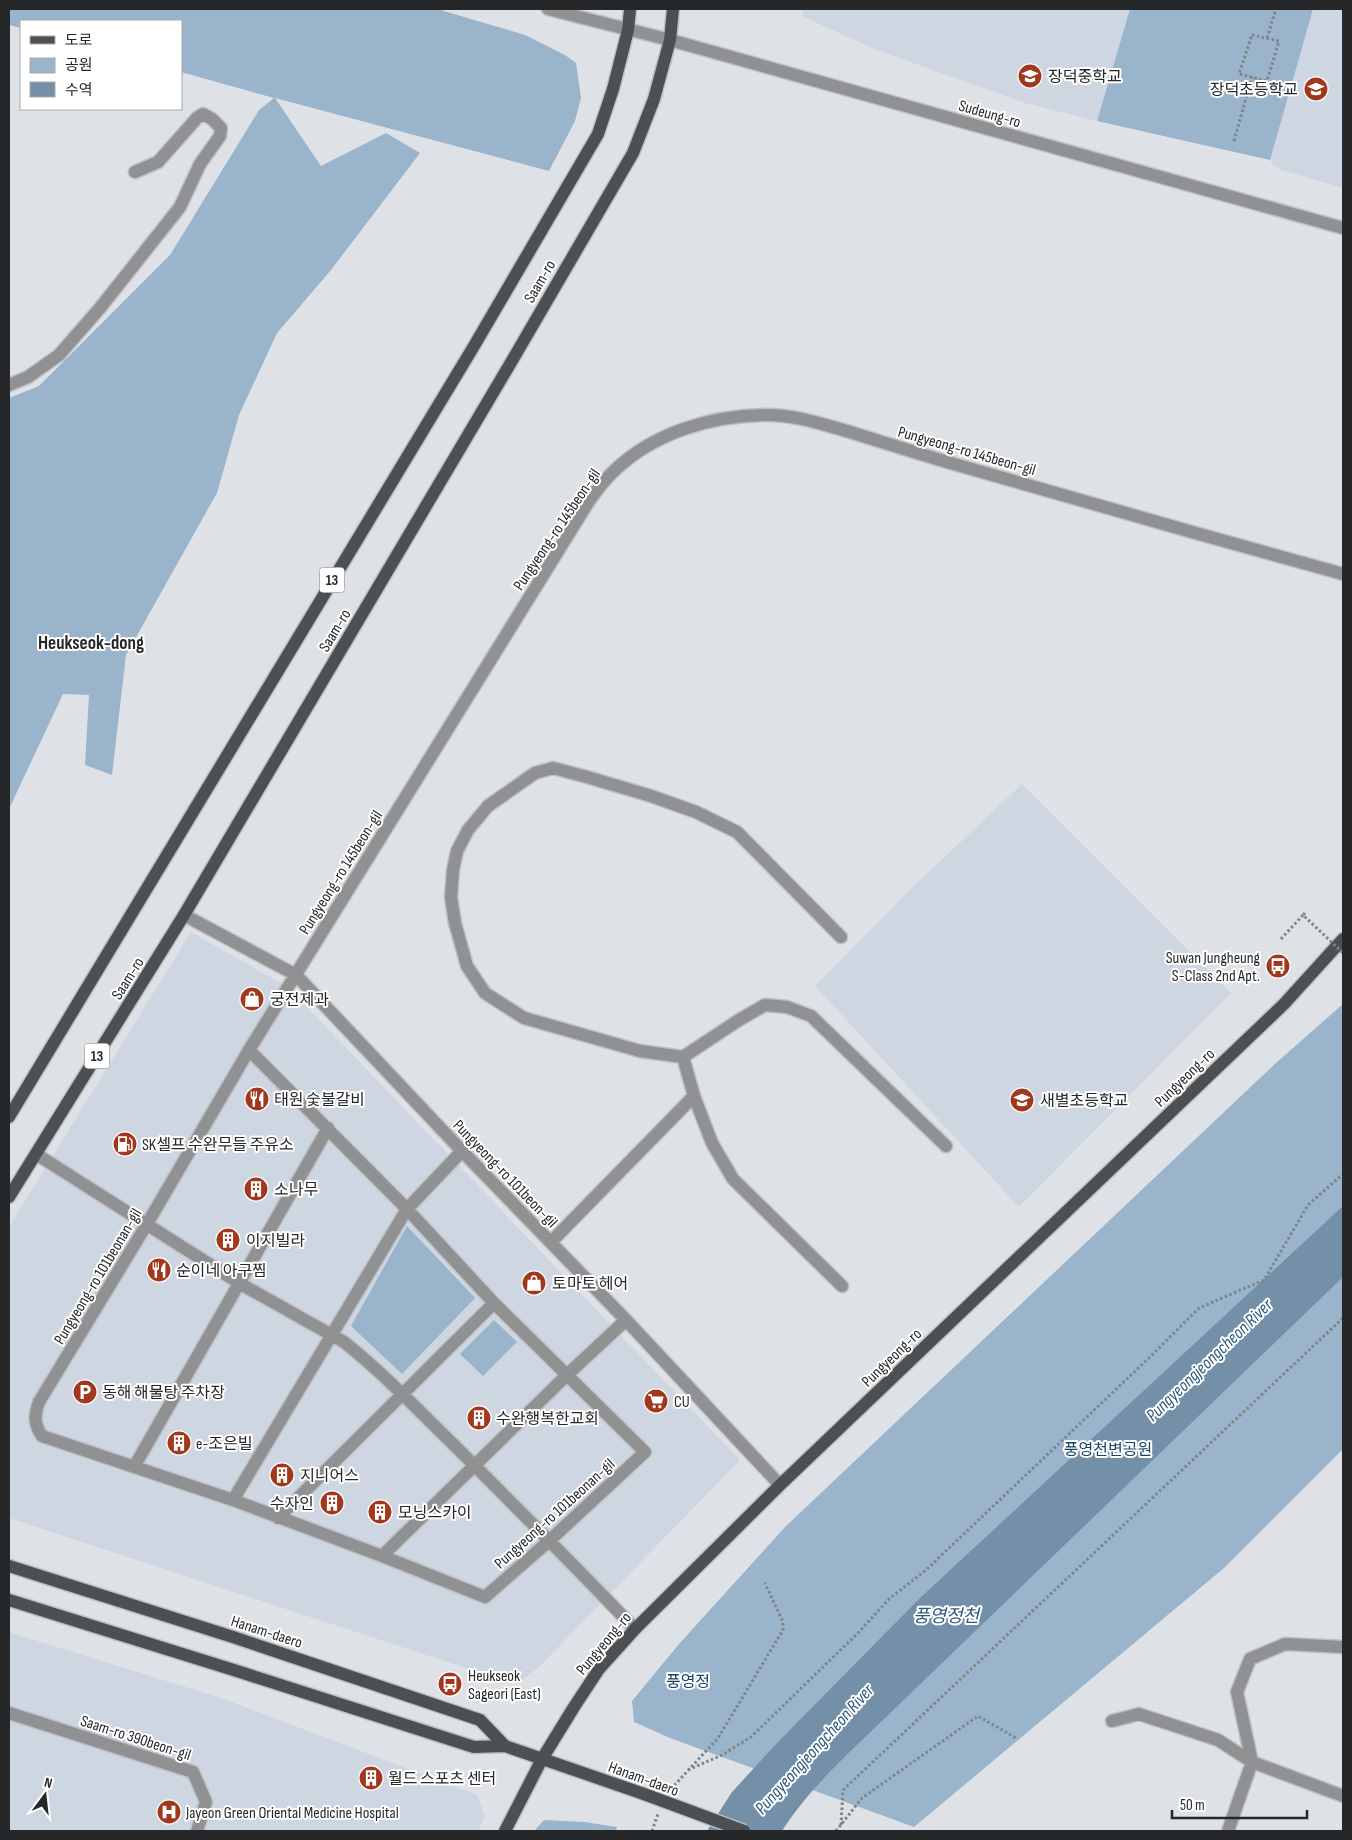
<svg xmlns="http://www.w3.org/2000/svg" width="1352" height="1840" font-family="'Sofia Sans Condensed','Noto Sans KR',sans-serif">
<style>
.built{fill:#ced7e1}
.green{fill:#99b4cb}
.water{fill:#7490a8}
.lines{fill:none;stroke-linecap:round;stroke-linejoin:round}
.minor-casing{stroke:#bdc0c4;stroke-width:15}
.major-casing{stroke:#bdc0c4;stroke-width:15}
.path{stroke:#818486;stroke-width:3;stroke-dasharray:2.5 2.5;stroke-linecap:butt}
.minor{stroke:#909193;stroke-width:12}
.major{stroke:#4d5053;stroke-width:12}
.major-bridge-casing{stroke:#bdc0c4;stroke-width:15;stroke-linecap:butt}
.path-bridge{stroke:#818486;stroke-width:3;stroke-dasharray:2.5 2.5;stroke-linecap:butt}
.major-bridge{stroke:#4d5053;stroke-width:12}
.labels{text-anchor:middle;stroke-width:4;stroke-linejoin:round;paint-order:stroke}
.shield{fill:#fff;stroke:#666868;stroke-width:1}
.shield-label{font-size:15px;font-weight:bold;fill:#252728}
.poi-label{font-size:16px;fill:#252728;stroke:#fff;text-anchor:start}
.street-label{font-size:16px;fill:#252728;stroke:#fff}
.park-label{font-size:16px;fill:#144366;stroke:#fff}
.water-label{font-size:18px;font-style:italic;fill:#2b587d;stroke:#fff}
.quarter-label{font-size:19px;font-weight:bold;fill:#252728;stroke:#fff}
</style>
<rect width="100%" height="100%" fill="#dee2e6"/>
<path class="built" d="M803,9h327l-33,112 -72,-18 -151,-54 -72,-33z
M1312,9h31v179l-62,-18 -8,-5 -3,-5z
M1022,784l209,209 -212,214 -204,-221 99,-100z
M191,932l97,55 452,473 -201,207 -17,13 -32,-4 -481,-158v-291z
M9,1632l215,67 253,96 8,21 -7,15h-469z"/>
<path class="green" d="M9,9h428l88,26 40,20 11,8 5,35 -6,23 -26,50 -274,-73 46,68 65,-33 34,20 -89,117 -54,63 -38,82 -22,78 -91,162 -14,120 -27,-10 4,-70 -26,-1 -54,115v-411l30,-12 131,-131 89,-145 15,-12 -93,-26v-51h-160v7l-12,-3z
M1130,9h183l-43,151 -173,-39z
M1343,1004v445l-119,119 -310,259 -244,-89 -36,-16 -2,-21 47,-57 106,-117 491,-464z
M407,1226l68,72 -73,76 -51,-48z
M494,1320l23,22 -34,34 -23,-22z
M544,1820l40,2 33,5 -1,4h-82z"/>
<path class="water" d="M1343,1206v71l-484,466c-28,27 -56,55 -77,88h-75l25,-39 45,-49 143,-145z"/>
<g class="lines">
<defs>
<path id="minor" d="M548,9l122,31 673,188
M9,385l19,-8 31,-22 41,-47 80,-101 20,-43 20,-28 1,-8 -9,-9 -9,-5 -6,4 -39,44 -23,10
M184,915l112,60 166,176 164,169 154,165
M841,937l-104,-105 -41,-20 -45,-16 -64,-19 -34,-9 -18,5 -47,33 -20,24 -11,21 -4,19 -2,27 4,26 12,43 18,27 39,25 116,33 43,6 56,-37 26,-15 22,2 24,9 135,130
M249,1050l158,159 87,94 151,149 -96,89 -64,56 -103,-41 -149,-56 -191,-64c-8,-12 -8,-20 -3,-34l108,-178 102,-174 340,-549c8,-11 16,-22 26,-31 39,-37 95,-54 148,-55 30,-1 59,9 87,17 35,11 70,22 104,32 130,38 259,74 389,110
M683,1057l11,39 18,47 21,36 109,107
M36,1154l203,129 105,59c39,31 73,67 109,102 61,61 122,122 182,185
M551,1242l143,-146
M134,1467l194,-339
M233,1500l174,-291 55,-58
M278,1518l216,-215
M382,1556l186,-182 58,-54
M9,1713l184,59 13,30 -9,29
M1112,1721l27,-7 79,26 34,22
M1252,1762l-15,-70 13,-33 35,-15 58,3
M1228,1831l24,-69 91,34"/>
<path id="major" d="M9,1117l465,-771 124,-212 15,-45 15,-59 2,-21
M9,1197l175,-282 329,-556 120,-206 21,-54 16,-59 3,-31
M9,1566l224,71 247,83 25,26
M9,1600l228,71 237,76 31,-1 139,48
M505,1831l37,-72 32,-52 25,-38 36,-40 145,-144 504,-481 59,-65"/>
</defs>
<use href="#minor" class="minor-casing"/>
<use href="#major" class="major-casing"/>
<path class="path" d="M1252,35l27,6 -12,40 -28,-7z
M1267,38l9,-29
M1234,141l18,-64
M1281,939l22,-24
M688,1770l34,-15 29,-18 108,-105 30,-33 37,-29 225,-214 48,-48 65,-28 44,-75 35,-31
M671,1789l47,-51 65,-108v-8l-18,-39
M841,1825l2,-35 500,-472
M652,1831l6,-17
M836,1831l26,-33 116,-82 38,22"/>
<use href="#minor" class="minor"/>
<use href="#major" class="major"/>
<defs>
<path id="major-bridge" d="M644,1794l100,37"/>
</defs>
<use href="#major-bridge" class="major-bridge-casing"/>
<path class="path-bridge" d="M1305,913l-2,2 40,38"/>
<use href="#major-bridge" class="major-bridge"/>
</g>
<defs>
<symbol id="school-disc" viewBox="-11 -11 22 22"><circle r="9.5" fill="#a1381e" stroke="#fff"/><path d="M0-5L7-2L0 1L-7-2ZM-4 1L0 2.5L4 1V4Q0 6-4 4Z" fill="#fff"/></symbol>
<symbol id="bus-disc" viewBox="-11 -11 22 22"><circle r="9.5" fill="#a1381e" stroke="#fff"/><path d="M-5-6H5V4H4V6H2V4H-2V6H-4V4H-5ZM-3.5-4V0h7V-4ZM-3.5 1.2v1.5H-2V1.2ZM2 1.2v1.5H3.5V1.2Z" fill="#fff"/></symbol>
<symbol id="shop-disc" viewBox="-11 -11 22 22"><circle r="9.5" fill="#a1381e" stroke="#fff"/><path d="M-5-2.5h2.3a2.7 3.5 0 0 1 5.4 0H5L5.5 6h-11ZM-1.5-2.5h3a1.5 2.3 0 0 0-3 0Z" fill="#fff"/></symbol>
<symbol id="restaurant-disc" viewBox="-11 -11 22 22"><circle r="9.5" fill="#a1381e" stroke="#fff"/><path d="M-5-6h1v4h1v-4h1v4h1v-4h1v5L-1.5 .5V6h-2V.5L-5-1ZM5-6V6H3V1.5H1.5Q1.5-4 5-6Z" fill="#fff"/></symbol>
<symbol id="fuel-disc" viewBox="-11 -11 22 22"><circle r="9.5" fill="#a1381e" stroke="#fff"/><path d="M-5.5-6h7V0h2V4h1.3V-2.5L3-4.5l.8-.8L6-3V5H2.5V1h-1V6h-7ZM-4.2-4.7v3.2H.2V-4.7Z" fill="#fff"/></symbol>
<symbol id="building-disc" viewBox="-11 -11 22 22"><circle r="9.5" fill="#a1381e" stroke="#fff"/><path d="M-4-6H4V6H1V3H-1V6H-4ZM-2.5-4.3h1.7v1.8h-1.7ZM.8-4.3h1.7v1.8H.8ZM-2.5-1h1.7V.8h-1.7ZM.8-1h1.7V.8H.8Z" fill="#fff"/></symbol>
<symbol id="parking-disc" viewBox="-11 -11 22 22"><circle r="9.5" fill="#a1381e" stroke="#fff"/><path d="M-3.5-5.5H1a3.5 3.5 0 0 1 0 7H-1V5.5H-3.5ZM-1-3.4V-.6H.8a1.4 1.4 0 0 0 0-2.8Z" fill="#fff"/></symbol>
<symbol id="supermarket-disc" viewBox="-11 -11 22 22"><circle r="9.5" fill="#a1381e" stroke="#fff"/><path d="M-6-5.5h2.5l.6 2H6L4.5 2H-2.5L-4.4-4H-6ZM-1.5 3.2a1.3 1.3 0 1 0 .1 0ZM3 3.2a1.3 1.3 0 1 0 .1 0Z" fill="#fff"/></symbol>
<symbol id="hospital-disc" viewBox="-11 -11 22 22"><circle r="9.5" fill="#a1381e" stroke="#fff"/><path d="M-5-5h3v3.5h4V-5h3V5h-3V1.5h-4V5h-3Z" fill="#fff"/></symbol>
</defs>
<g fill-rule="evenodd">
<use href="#school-disc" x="1016" y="62" width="28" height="28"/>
<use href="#school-disc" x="1302" y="75" width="28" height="28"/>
<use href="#bus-disc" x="1264" y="952" width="28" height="28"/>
<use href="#shop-disc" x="238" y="985" width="28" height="28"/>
<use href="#restaurant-disc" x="243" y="1085" width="28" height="28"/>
<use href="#school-disc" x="1008" y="1086" width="28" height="28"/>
<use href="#fuel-disc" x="111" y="1130" width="28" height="28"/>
<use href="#building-disc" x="242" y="1175" width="28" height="28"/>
<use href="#building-disc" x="214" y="1226" width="28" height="28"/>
<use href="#restaurant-disc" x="145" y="1256" width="28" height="28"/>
<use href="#shop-disc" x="520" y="1269" width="28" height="28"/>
<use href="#parking-disc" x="71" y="1378" width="28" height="28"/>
<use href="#supermarket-disc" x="642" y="1387" width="28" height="28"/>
<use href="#building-disc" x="465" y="1404" width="28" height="28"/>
<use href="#building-disc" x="165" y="1429" width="28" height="28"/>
<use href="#building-disc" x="268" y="1461" width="28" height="28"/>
<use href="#building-disc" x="318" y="1489" width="28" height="28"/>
<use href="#building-disc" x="366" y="1498" width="28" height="28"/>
<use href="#bus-disc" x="436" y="1670" width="28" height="28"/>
<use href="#building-disc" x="357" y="1764" width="28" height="28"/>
<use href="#hospital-disc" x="155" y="1798" width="28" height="28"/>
</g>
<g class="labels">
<g class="shield">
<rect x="319.5" y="567.5" width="25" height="25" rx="4"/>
<rect x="84.5" y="1043.5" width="25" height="25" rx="4"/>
</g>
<g class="shield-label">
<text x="332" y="585">13</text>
<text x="97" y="1061">13</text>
</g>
<g class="poi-label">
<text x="1048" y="82">장덕중학교</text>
<text x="1298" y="95" text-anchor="end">장덕초등학교</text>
<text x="1260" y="963" text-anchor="end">Suwan Jungheung<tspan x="1260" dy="18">S-Class 2nd Apt.</tspan></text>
<text x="270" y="1005">궁전제과</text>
<text x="274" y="1105">태원 숯불갈비</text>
<text x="1040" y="1106">새별초등학교</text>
<text x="142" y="1150">SK셀프 수완무들 주유소</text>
<text x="274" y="1195">소나무</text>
<text x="246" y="1246">이지빌라</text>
<text x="176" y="1276">순이네 아구찜</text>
<text x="552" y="1289">토마토 헤어</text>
<text x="102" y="1398">동해 해물탕 주차장</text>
<text x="674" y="1407">CU</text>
<text x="496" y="1424">수완행복한교회</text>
<text x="196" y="1449">e-조은빌</text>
<text x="300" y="1481">지니어스</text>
<text x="314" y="1509" text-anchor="end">수자인</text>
<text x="398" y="1518">모닝스카이</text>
<text x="468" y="1681">Heukseok<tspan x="468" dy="18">Sageori (East)</tspan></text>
<text x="388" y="1784">월드 스포츠 센터</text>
<text x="186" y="1818">Jayeon Green Oriental Medicine Hospital</text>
</g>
<g class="street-label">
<text transform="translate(990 113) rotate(16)" y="6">Sudeung-ro</text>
<text transform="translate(539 281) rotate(-60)" y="6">Saam-ro</text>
<text transform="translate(967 450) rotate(16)" y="6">Pungyeong-ro 145beon-gil</text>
<text transform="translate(556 529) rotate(-56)" y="6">Pungyeong-ro 145beon-gil</text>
<text transform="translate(334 630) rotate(-59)" y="6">Saam-ro</text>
<text transform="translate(340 872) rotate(-58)" y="6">Pungyeong-ro 145beon-gil</text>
<text transform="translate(127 978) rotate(-58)" y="6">Saam-ro</text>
<text transform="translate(1184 1077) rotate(-44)" y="6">Pungyeong-ro</text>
<text transform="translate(506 1173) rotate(46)" y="6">Pungyeong-ro 101beon-gil</text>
<text transform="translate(97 1276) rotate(-59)" y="6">Pungyeong-ro 101beonan-gil</text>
<text transform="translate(891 1357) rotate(-44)" y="6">Pungyeong-ro</text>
<text transform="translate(554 1513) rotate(-42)" y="6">Pungyeong-ro 101beonan-gil</text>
<text transform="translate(267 1631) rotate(18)" y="6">Hanam-daero</text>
<text transform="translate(603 1643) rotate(-50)" y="6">Pungyeong-ro</text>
<text transform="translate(136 1737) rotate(18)" y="6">Saam-ro 390beon-gil</text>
<text transform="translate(644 1778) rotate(20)" y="6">Hanam-daero</text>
</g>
<g class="park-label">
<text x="1108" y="1455">풍영천변공원</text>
<text x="688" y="1687">풍영정</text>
</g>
<g class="water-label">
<text transform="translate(1209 1360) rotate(-44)" y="6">Pungyeongjeongcheon River</text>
<text x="946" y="1622">풍영정천</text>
<text transform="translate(814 1749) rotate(-48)" y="6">Pungyeongjeongcheon River</text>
</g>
<g class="quarter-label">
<text x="91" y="649">Heukseok-dong</text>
</g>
</g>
<rect width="1352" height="1840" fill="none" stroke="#252728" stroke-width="20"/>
<rect x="20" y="20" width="162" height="90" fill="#ffffff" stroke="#a8a9a9"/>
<rect x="30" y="36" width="25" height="8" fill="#4d5053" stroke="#a8a9a9"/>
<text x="65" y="45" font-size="15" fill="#252728">도로</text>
<rect x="30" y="58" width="25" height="15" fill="#99b4cb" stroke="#a8a9a9"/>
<text x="65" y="70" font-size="15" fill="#252728">공원</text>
<rect x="30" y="82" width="25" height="15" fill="#7490a8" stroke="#a8a9a9"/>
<text x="65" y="95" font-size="15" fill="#252728">수역</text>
<g transform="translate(45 1795) rotate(15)" stroke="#ffffff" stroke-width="4" paint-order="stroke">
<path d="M0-4L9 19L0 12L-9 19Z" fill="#252728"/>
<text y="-8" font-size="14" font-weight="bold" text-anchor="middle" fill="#252728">N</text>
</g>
<path d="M1172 1810v8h135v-8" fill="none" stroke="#252728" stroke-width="2.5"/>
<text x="1180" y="1810" font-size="15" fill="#252728" stroke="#ffffff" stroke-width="4" paint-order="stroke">50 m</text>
</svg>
